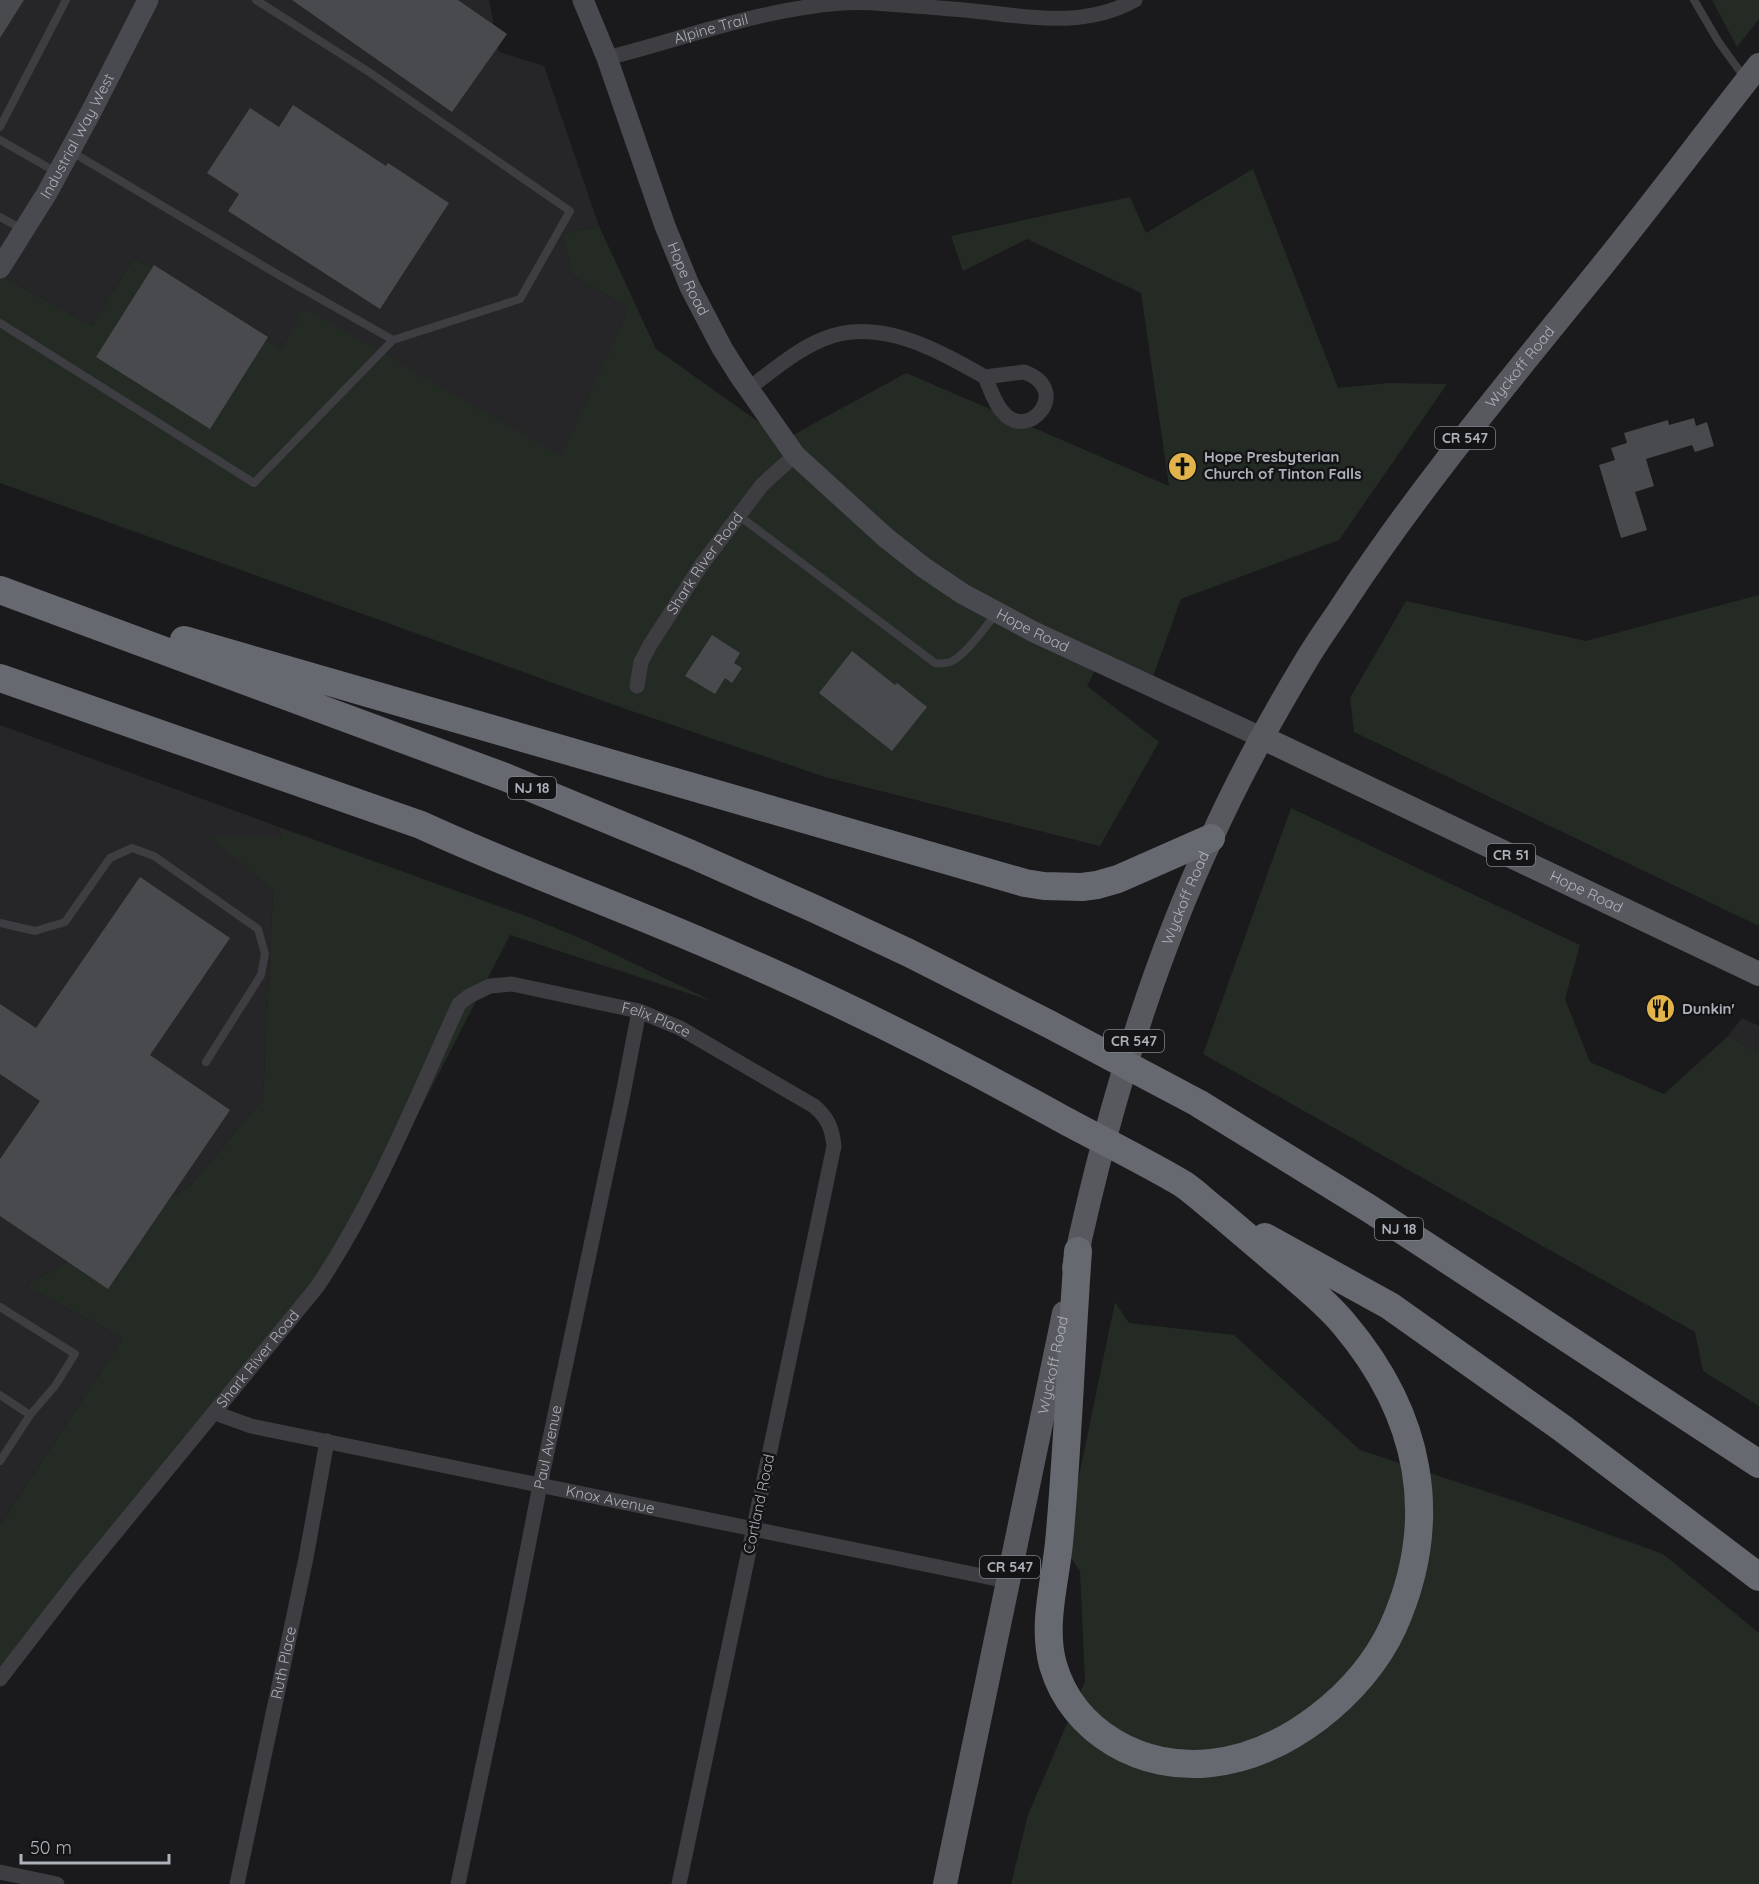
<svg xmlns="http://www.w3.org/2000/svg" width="1759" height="1884" font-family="Quicksand,sans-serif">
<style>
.built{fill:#262628}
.green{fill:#242b25}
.building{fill:#494a4e}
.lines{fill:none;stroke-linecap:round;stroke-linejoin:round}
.lane{stroke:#3d3d42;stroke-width:8}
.street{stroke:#3d3d42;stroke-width:15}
.secondary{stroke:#494a50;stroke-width:21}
.primary{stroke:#57595f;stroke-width:24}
.highway{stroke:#676971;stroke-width:28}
.labels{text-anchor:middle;stroke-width:5;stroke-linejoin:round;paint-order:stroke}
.shield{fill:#141416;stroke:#7f8289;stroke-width:1.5}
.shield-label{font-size:14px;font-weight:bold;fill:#adb1ba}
.street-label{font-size:15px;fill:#adb1ba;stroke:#141416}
.poi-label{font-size:15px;font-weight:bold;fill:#adb1ba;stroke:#141416;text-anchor:start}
</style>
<rect width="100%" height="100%" fill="#1a191b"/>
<path class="built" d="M0,0h489l10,52 45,14 55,160 -37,8 10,41 57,33 -68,149 -257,-148 -23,40 -147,-91 -42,68 -92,-51z
M0,725l279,102 3,10h-71l62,54 -10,208 -74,88 -163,99 97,52 -123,187z
M1742,1018l17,8v26l-31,-16z"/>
<path class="green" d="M1712,0h47v19l-22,28z
M1253,169l85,219 51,-5 58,1 -108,156 -158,59 -30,83 -52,-20 -12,24 72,56 -59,104 -275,-69 -208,-71 -617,-223v-208l92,51 42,-68 147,91 23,-41 257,148 68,-148 -57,-33 -10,-41 37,-8 57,123 128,91 122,-67 263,113 -28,-193 -114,-54 -64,32 -12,-35 179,-39 16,36z
M1759,595v331l-405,-194 -4,-34 56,-97 180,40z
M1291,808l289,137 -15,54 25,63 74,32 64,-58 31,16v354l-56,-35 -8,-39 -492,-278z
M279,827l255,92 55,23 123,59 -202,-66 -145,282 -365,464v-156l123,-187 -97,-52 163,-99 74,-88 10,-208 -63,-54h72z
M1115,1302l14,21 105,12 126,115 167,55 136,49 96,79v251h-748l17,-69 57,-134 -5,-110 -16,-23z"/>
<path class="building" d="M0,0h24l-24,38z
M292,0h166l49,34 -55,78z
M293,105l93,61 2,-3 61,40 -69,106 -152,-98 11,-17 -32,-21 43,-65 29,19z
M154,265l114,72 -58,92 -114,-72z
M1694,418l2,8 11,-4 7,24 -19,6 -3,-7 -46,14 8,27 -19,6 12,38 -26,8 -22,-73 16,-5 -4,-12 16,-5 -3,-10 44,-13 1,5z
M712,635l28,18 -6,10 8,5 -10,15 -7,-5 -10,16 -30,-18z
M852,651l43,34 2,-2 30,24 -35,44 -73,-58z
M140,877l90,61 -80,117 80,55 -122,179 -108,-73v-57l40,-58 -40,-27v-70l36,24z"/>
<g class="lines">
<path class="lane" d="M1694,0l24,41 26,36
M0,127l66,-127
M0,140l56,32
M72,152l210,125 111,63 127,-41 50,-88 -201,-139 -113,-72
M0,217l22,12
M0,323l254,160 139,-143
M738,515l197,148c7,1 13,1 19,-3 15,-9 31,-33 42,-46
M0,923l35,8 30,-9 45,-64 22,-10 22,8 104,73 7,25 -4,21 -55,87
M0,1307l75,47 -20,32 -25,29
M0,1395l30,20 -30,46"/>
<g class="street">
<path id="s1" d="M607,58c78,-20 154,-49 235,-55 20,-2 40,1 59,2 28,2 55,4 82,7 52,6 104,15 152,-12"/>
<path d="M1024,372c50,18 3,72 -22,39 -8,-9 -12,-23 -17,-34z"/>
<path d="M748,389c23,-17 47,-38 73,-49 56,-25 116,10 164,37"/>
<path id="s2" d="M637,686l4,-24 9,-17 52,-81 60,-79 33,-30"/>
<path id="s3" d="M215,1413l36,13 756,155"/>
<path id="s4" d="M0,1679l75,-97 242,-295c59,-88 98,-187 142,-283l10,-8 21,-10 22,-2 127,27 41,17 134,78c14,12 18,22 20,40l-155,738"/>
<path d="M0,1872l57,12"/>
<path id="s5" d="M237,1884l69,-326 21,-117"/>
<path id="s6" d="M458,1884l55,-261 27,-138 82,-386 17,-88"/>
</g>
<g class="secondary">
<path id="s7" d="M583,0l24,58 58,168 25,61 32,61 17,27 56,80 90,82 38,30 40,27 71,38 229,106"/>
<path id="s8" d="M0,268l47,-75 44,-81 57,-112"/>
</g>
<g class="primary">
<path id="s9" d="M1263,738l496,236"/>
<path id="s10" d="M1074,1267c31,-145 74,-293 137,-428 28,-62 61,-122 96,-180 12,-20 26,-39 39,-59 71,-108 154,-208 235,-308 61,-74 118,-151 178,-227"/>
<path id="s11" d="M945,1884l119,-571"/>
</g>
<path class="highway" d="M0,590l505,187 186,77 124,55 94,44 140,71 149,79 172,106 389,255
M184,640l841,243 19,3 38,1 15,-2 21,-6 93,-41
M0,678l421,147c102,47 208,84 311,130 113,49 224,105 332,165 39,21 80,41 119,64 12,8 23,19 35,28 20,17 40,34 60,51 22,19 47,38 66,61 76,90 98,194 49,303 -31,67 -107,128 -182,136 -67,8 -138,-29 -158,-98 -11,-40 2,-82 6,-122 9,-97 12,-195 19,-292
M1265,1237l125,69 172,122 197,149"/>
</g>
<defs>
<symbol id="church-disc" viewBox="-11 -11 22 22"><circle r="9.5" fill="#e2b34b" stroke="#141416"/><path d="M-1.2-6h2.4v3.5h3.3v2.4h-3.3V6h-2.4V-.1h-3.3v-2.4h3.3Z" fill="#111"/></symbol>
<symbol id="restaurant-disc" viewBox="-11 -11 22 22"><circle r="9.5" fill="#e2b34b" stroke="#141416"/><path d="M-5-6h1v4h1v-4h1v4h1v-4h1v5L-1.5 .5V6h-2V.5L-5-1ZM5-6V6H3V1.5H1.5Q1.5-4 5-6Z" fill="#111"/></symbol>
</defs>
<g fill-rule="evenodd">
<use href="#church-disc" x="1166" y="450" width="33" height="33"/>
<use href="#restaurant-disc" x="1644" y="992" width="33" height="33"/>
</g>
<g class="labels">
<g class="shield">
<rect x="1435" y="427" width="60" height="22" rx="4.5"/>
<rect x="508" y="777" width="48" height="22" rx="4.5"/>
<rect x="1487" y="844" width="48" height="22" rx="4.5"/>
<rect x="1104" y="1030" width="60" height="22" rx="4.5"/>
<rect x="1375" y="1218" width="48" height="22" rx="4.5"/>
<rect x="980" y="1556" width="60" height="22" rx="4.5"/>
</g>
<g class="shield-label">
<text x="1465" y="443">CR 547</text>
<text x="532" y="793">NJ 18</text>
<text x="1511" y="860">CR 51</text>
<text x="1134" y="1046">CR 547</text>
<text x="1399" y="1234">NJ 18</text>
<text x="1010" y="1572">CR 547</text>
</g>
<g class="street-label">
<text dy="5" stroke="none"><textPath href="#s1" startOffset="108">Alpine Trail</textPath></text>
<text dy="5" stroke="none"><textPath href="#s8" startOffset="153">Industrial Way West</textPath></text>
<text dy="5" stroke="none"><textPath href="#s7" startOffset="298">Hope Road</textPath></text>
<text dy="5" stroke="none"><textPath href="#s10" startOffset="1016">Wyckoff Road</textPath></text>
<text dy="5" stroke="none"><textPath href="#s2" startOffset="142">Shark River Road</textPath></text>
<text dy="5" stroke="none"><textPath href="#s7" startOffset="802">Hope Road</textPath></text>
<text dy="5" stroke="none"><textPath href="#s9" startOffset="358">Hope Road</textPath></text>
<text dy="5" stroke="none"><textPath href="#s10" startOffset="386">Wyckoff Road</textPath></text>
<text dy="5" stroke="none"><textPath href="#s4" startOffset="1028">Felix Place</textPath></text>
<text dy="5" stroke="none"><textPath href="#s4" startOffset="411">Shark River Road</textPath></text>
<text dy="5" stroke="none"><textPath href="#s11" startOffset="530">Wyckoff Road</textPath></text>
<text dy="5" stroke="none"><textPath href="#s6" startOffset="446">Paul Avenue</textPath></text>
<text dy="5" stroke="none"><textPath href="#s3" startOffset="405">Knox Avenue</textPath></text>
<text transform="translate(759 1504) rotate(-78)" y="5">Cortland Road</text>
<text dy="5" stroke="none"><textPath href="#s5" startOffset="226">Ruth Place</textPath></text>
</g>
<g class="poi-label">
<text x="1204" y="462">Hope Presbyterian<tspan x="1204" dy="17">Church of Tinton Falls</tspan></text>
<text x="1682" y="1014">Dunkin'</text>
</g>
</g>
<path d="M21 1854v9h148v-9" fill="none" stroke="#adb1ba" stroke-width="3"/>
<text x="30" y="1854" font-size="18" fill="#adb1ba" stroke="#141416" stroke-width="4.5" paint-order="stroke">50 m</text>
</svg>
